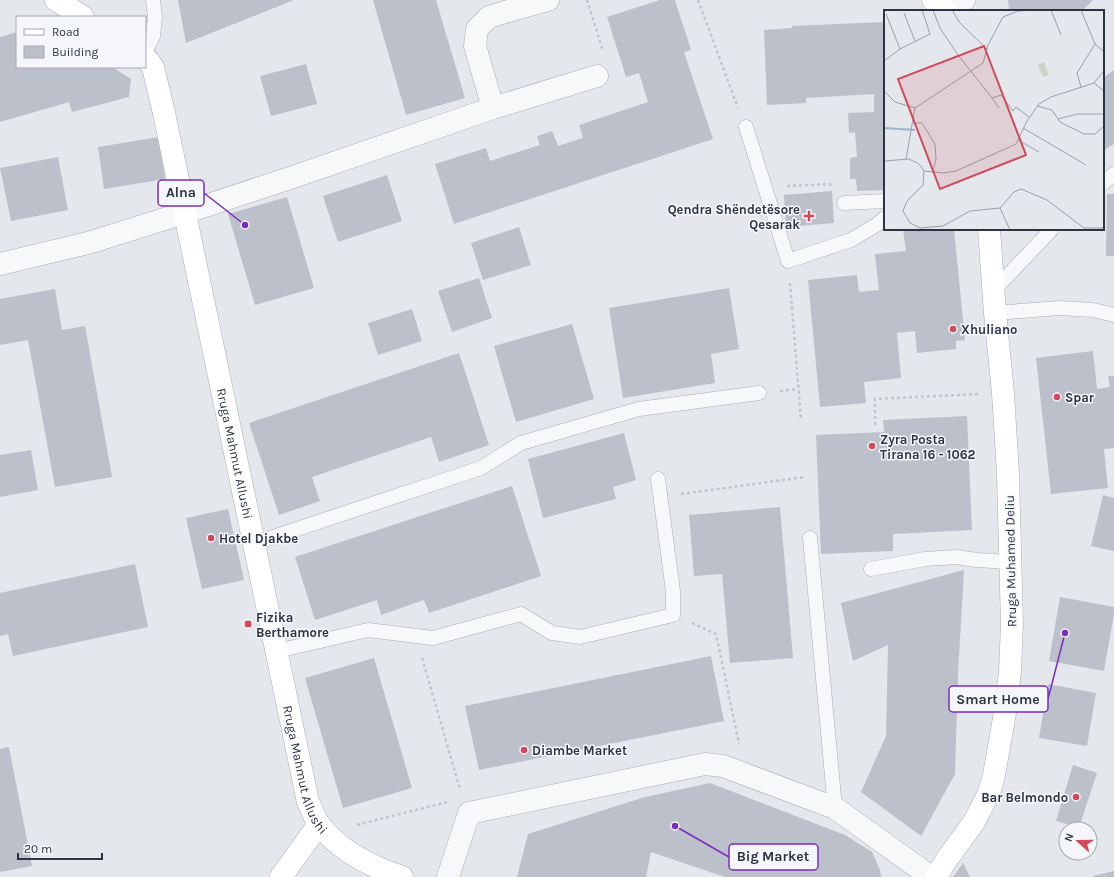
<svg xmlns="http://www.w3.org/2000/svg" width="1114" height="877" font-family="Karla,sans-serif">
<style>
.building{fill:#bbc0ca}
.lines{fill:none;stroke-linecap:round;stroke-linejoin:round}
.lane-casing{stroke:#a9aeb7;stroke-width:15}
.street-casing{stroke:#a9aeb7;stroke-width:23}
.secondary-casing{stroke:#a9aeb7;stroke-width:23}
.path{stroke:#c2c5cb;stroke-width:2.5;stroke-dasharray:3 3;stroke-linecap:butt}
.lane{stroke:#f7f8fa;stroke-width:14}
.street{stroke:#f7f8fa;stroke-width:22}
.secondary{stroke:#fff;stroke-width:22}
.poi-dot{fill:#d1495b;stroke:#f4f6f9;stroke-width:1.5}
.labels{text-anchor:middle;stroke-width:3;stroke-linejoin:round;paint-order:stroke}
.poi-label{font-size:13px;font-weight:bold;fill:#2b3445;stroke:#f4f6f9;text-anchor:start}
.street-label{font-size:13px;fill:#2b3445;stroke:#f4f6f9}
.inset-river{fill:none;stroke:#9fb4cc;stroke-width:2}
.inset-road{fill:none;stroke:#9a9fa9;stroke-width:1}
.view{fill:#d1495b;fill-opacity:0.15;stroke:#d1495b;stroke-width:2}
.inset-edge{fill:none;stroke:#2b3445;stroke-width:2}
.leader{fill:none;stroke:#7b2cbf;stroke-width:1.5}
.callout-dot{fill:#7b2cbf;stroke:#f4f6f9;stroke-width:1.5}
.callout{fill:#f4f6f9;stroke:#7b2cbf;stroke-width:1.5}
.callout-label{font-size:14px;text-anchor:middle;font-weight:bold;fill:#2b3445}
</style>
<rect width="100%" height="100%" fill="#e4e7ec"/>
<path class="building" d="M178,0h116l-108,43z
M373,0h63l29,98 -59,17z
M660,0h15l16,50 -7,2 29,87 -259,85 -19,-60 51,-16 4,13 50,-16 -3,-9 15,-5 6,15 25,-8 -4,-13 69,-23 -9,-29 -13,4 -19,-60z
M1008,0h85l-11,11h-73z
M885,22v168l-28,1 -1,-12h-6v-21l7,-1 -2,-25 -6,1 -1,-20 26,-1v-18l-68,4v5l-39,2 -3,-75 28,-2v-2z
M17,32v35h95l19,12 -2,18 -57,15 -3,-10 -69,20v-85z
M306,64l11,40 -46,12 -11,-40z
M1114,70v74l-11,7v-73z
M159,137l6,42 -61,10 -6,-42z
M58,157l10,53 -57,11 -11,-53z
M387,175l15,46 -64,21 -15,-46z
M832,191l2,32 -48,4 -2,-32z
M1107,194h7v62h-8z
M287,197l27,91 -59,17 -27,-91z
M519,227l12,38 -48,15 -12,-37z
M903,229h51l11,111 -9,1v8l-39,4 -2,-22 -18,2 4,45 -37,4 2,21 -46,4 -12,-127 49,-5 2,17 20,-2 -4,-36 31,-3z
M479,278l13,40 -40,14 -14,-41z
M729,288l10,61 -28,5 4,29 -92,15 -14,-90z
M55,289l7,41 23,-4 27,151 -57,10 -27,-147 -28,5v-46z
M412,309l10,32 -44,14 -10,-32z
M572,324l22,75 -78,23 -22,-76z
M1093,351l4,38 13,-2 -2,-11h6v72l-10,1 4,39 -57,6 -15,-136z
M459,353l30,92 -50,17 -8,-25 -119,40 8,24 -41,14 -30,-92z
M967,416l5,114 -79,4v17l-72,3 -5,-119 68,-3 -1,-12z
M624,433l12,47 -23,7 3,12 -73,19 -15,-59z
M31,450l7,40 -38,7v-42z
M512,486l29,90 -112,37 -5,-13 -43,15 -4,-15 -62,20 -20,-63z
M1103,495l11,3v53l-23,-5z
M780,507l13,151 -63,5 -8,-89 -28,2 -5,-61z
M228,509l16,71 -42,9 -16,-71z
M135,564l13,63 -135,29 -5,-22 -8,2v-43z
M964,570l-6,103 -3,101 -34,62 -60,-44 25,-56 2,-91 -35,16 -12,-58z
M1060,597l54,10v7l-10,57 -55,-10z
M711,656l13,65 -245,49 -14,-64z
M374,658l38,130 -69,20 -38,-130z
M1048,684l48,9 -9,53 -48,-8z
M9,747l23,119 -32,6v-123z
M1073,765l24,8 -18,55 -23,-7z
M710,783l135,52 27,17 8,18 1,7h-156l-74,-25 -5,25h-129l11,-43 117,-37z
M963,863l7,14h-17z
M1114,871v6h-21v-1z"/>
<g class="lines">
<defs>
<path id="lane" d="M145,53l8,-17 2,-19 -2,-17
M746,127l42,134 63,-21 25,-15 9,-7
M1103,183l11,-9
M844,203l41,-2
M994,290l58,-61
M995,313l64,-5 34,2 21,5
M810,538l25,270
M255,543l226,-75 40,-25 118,-34 120,-16
M871,569l54,-10 31,-2 21,3 32,2
M277,651l91,-21 65,8 88,-24 31,19 28,4 93,-22v-24l-15,-112"/>
<path id="street" d="M952,11l12,-11
M493,108l104,-32
M0,264l88,-21 96,-30 112,-37 197,-68 -18,-62 2,-17 12,-12 23,-7 36,-10
M448,877l21,-64 236,-49 18,2 112,42 96,69"/>
<g id="secondary">
<path d="M56,0l27,17"/>
<path d="M933,0l13,11"/>
<path id="s1" d="M145,57l8,10 11,46 144,689c4,7 6,16 11,22 20,27 53,43 83,53"/>
<path d="M281,877l38,-53"/>
<path d="M936,877l11,-18 27,-37 15,-29 5,-18 11,-62 5,-41 2,-47 -4,-151 -5,-81 -8,-80 -6,-84"/>
</g>
</defs>
<use href="#lane" class="lane-casing"/>
<use href="#street" class="street-casing"/>
<use href="#secondary" class="secondary-casing"/>
<path class="path" d="M587,0l16,51
M698,0l40,108
M787,186l43,-2 1,2
M790,283l11,137
M780,391l18,-2
M875,425v-26l103,-5
M681,494l124,-17
M692,623l24,11 23,110
M422,658l38,131
M357,825l90,-23"/>
<use href="#lane" class="lane"/>
<use href="#street" class="street"/>
<use href="#secondary" class="secondary"/>
</g>
<g class="poi-dot">
<path d="M807 210h4v4h4v4h-4v4h-4v-4h-4v-4h4z"/>
<circle cx="953" cy="329" r="4"/>
<circle cx="1057" cy="397" r="4"/>
<circle cx="872" cy="446" r="4"/>
<circle cx="211" cy="538" r="4"/>
<rect x="244" y="620" width="8" height="8" rx="2"/>
<circle cx="524" cy="750" r="4"/>
<circle cx="1076" cy="797" r="4"/>
</g>
<g class="labels">
<g class="poi-label">
<text x="800" y="214" text-anchor="end">Qendra Shëndetësore<tspan x="800" dy="15">Qesarak</tspan></text>
<text x="961" y="334">Xhuliano</text>
<text x="1065" y="402">Spar</text>
<text x="880" y="444">Zyra Posta<tspan x="880" dy="15">Tirana 16 - 1062</tspan></text>
<text x="219" y="543">Hotel Djakbe</text>
<text x="256" y="622">Fizika<tspan x="256" dy="15">Berthamore</tspan></text>
<text x="532" y="755">Diambe Market</text>
<text x="1068" y="802" text-anchor="end">Bar Belmondo</text>
</g>
<g class="street-label">
<text dy="5" stroke="none"><textPath href="#s1" startOffset="408">Rruga Mahmut Allushi</textPath></text>
<text transform="translate(1010 561) rotate(-91)" y="5">Rruga Muhamed Deliu</text>
<text dy="5" stroke="none"><textPath href="#s1" startOffset="732">Rruga Mahmut Allushi</textPath></text>
</g>
</g>
<g transform="translate(884 10)">
<rect width="220" height="220" fill="#e4e7ec"/>
<path d="M160,52l5,13 -6,2 -5,-12z" fill="#c9d6c5"/>
<path class="inset-river" d="M0,118l31,2"/>
<path class="inset-road" d="M49,0l7,18 18,27 34,43 9,-3 12,16 3,-4 13,10M68,0l8,13 27,26M167,0l10,25M197,0l14,34 9,8M20,3l11,28M2,4l14,35M0,51l16,-12 30,-15 -8,-24M210,73l10,8M197,77l-4,-14 18,-29M0,81l11,11 20,6M108,88l7,10M153,96l15,4 8,12 24,12h11l9,-8M174,109l19,-5h27M29,113h9l13,21 1,15 -3,12M139,118l63,37M134,130l21,12M22,149l9,-51 68,-45 5,-18 15,-28 15,-6 16,-1M0,151l25,-2 10,5 5,7 -1,14 -16,16 -4,10 7,12 10,5 23,-2 27,-15 30,-3 14,-16 7,-3 26,11 37,28h20M40,161l19,2 13,-2 60,-27 11,-23 12,-17 12,-7 43,-14 10,-12M116,198l10,22"/>
<path class="view" d="M100,36l42,109 -86,34 -42,-110z"/>
<rect width="220" height="220" class="inset-edge"/>
</g>
<path class="leader" d="M245 225L204 193M1065 633L1048 699M675 826L729 857"/>
<g class="callout-dot">
<circle cx="245" cy="225" r="4"/>
<circle cx="1065" cy="633" r="4"/>
<circle cx="675" cy="826" r="4"/>
</g>
<g class="callout">
<rect x="158" y="180" width="46" height="26" rx="4"/>
<rect x="949" y="686" width="99" height="26" rx="4"/>
<rect x="729" y="844" width="89" height="26" rx="4"/>
</g>
<g class="callout-label">
<text x="181" y="197">Alna</text>
<text x="998" y="704">Smart Home</text>
<text x="773" y="861">Big Market</text>
</g>
<rect x="16" y="16" width="130" height="52" fill="#f4f6f9" stroke="#a4a8b1"/>
<rect x="24" y="29" width="20" height="6" fill="#ffffff" stroke="#a4a8b1"/>
<text x="52" y="36" font-size="12" fill="#2b3445">Road</text>
<rect x="24" y="46" width="20" height="12" fill="#bbc0ca" stroke="#a4a8b1"/>
<text x="52" y="56" font-size="12" fill="#2b3445">Building</text>
<g transform="translate(1078 841) rotate(291)"><circle r="19" fill="#f4f6f9" stroke="#a4a8b1"/>
<path d="M0-3L7 15L0 10L-7 15Z" fill="#d1495b"/>
<text y="-6" font-size="11" font-weight="bold" text-anchor="middle" fill="#2b3445">N</text>
</g>
<path d="M18 853v6h84v-6" fill="none" stroke="#2b3445" stroke-width="2"/>
<text x="24" y="853" font-size="12" fill="#2b3445" stroke="#f4f6f9" stroke-width="3" paint-order="stroke">20 m</text>
</svg>
